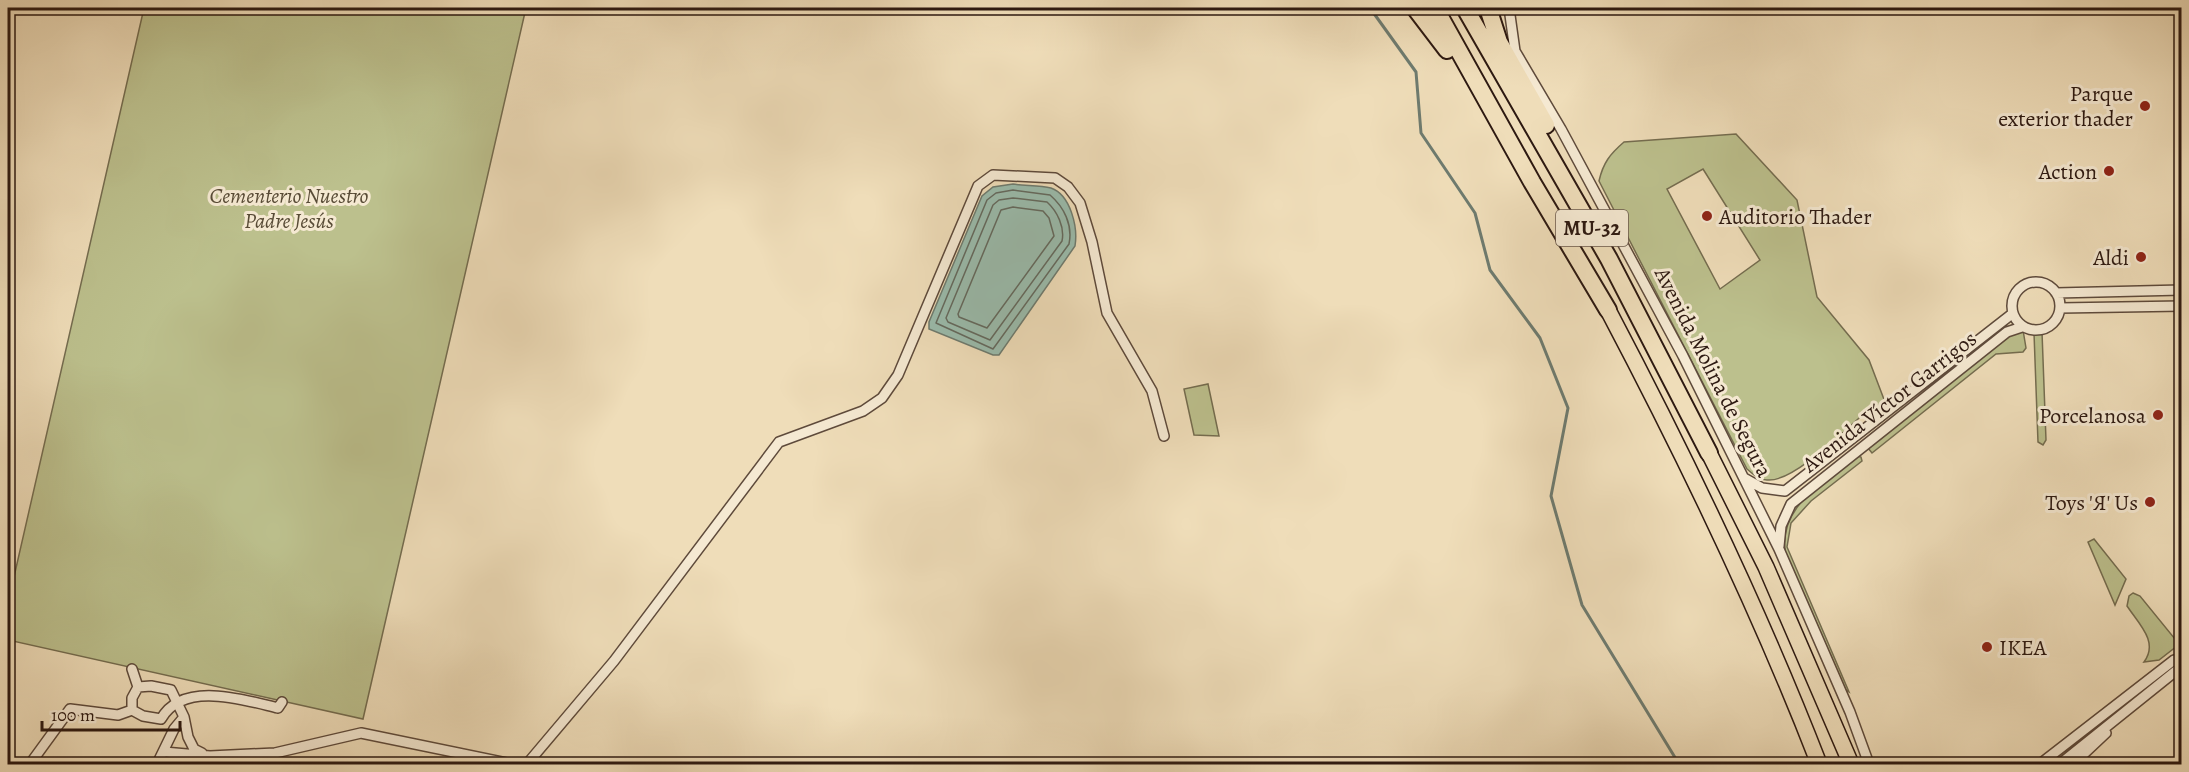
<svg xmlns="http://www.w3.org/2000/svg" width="2189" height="772" font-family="Alegreya,serif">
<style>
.green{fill:#bcc08d;stroke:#746c4f;stroke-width:1.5;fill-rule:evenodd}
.water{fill:#9abcad;stroke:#6e7b6f;stroke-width:1.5}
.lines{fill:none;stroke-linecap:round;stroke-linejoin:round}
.shore{stroke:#646a5f;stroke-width:1.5}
.stream{stroke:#6e7b6f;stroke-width:3}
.minor-casing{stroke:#5e4a3b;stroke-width:12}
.primary-casing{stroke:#2d1911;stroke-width:18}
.motorway-casing{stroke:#2d1911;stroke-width:20}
.minor{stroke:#f5e9d2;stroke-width:9}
.primary{stroke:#efddb9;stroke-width:15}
.motorway{stroke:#efddb9;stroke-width:16}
.poi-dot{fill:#8f2418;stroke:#f5e9d2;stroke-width:2}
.labels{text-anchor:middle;stroke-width:6;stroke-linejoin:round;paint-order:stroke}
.shield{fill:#f5e9d2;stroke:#69574b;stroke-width:1.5}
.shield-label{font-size:21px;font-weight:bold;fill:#2d1911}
.poi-label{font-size:22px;fill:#2d1911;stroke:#f5e9d2;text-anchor:end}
.park-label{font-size:22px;font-style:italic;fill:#584b36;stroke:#f5e9d2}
.street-label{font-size:22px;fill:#2d1911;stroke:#f5e9d2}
</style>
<rect width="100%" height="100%" fill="#efddb9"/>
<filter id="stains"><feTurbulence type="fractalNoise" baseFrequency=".00333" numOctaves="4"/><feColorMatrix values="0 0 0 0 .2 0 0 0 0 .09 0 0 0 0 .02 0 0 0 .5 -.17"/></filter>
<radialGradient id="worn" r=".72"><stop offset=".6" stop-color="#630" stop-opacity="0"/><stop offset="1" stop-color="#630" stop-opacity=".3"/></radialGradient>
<path class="green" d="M144,8h382l-163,711 -355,-79v-37z
M1736,134l61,66 20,97 52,63 16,42 -15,12 -3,-3c-21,18 -74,72 -100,69 -9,0 -14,-6 -20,-11l-148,-288c4,-18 11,-27 25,-39zM1703,169l57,91 -40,29 -53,-100z
M2023,330l3,18 -3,4 -27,2 -124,99 -4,-5 145,-115z
M2042,332l4,108 -3,5 -5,-3 -4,-109z
M1208,384l11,52 -25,-1 -10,-46z
M1857,456l4,1 1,4 -51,40 -20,22 -4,24 62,145 -5,-3 -57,-129c-14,-51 36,-77 70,-104z
M2094,539l32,40 -11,26 -27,-63z
M2133,593l7,3 35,43 2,7 -18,14 -15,2c15,-20 -5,-38 -17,-56l2,-10z"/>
<path class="water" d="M1013,184c11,2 26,1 38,4 20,7 27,40 24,58l-76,109h-6l-64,-26v-7l53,-126 11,-9z"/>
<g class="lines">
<path class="shore" d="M1013,190l37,5c14,12 23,30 19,49l-76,105 -57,-26 51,-123 9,-7z
M1013,198l34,4c10,9 18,25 15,39l-72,99 -42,-18 -2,-4 47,-113 6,-5z
M1013,207l30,4 6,7 5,18 -67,92 -28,-11 -1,-3 43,-104z"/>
<path class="stream" d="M1370,8l46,64 5,61 54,80 15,57 50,68 28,70 -17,88 31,109 97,159"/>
<defs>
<path id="minor" d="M1509,8l6,43 46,78 122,227 96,193 71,163 19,52
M2012 306a24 24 0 1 1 48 0a24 24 0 1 1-48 0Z
M2056,293l126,-3
M2060,308l122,-2
M1744,478l18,10 23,3 227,-177
M1779,546l2,-20 10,-22 216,-172 15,-5
M132,669l6,18 -6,11v12
M138,687l13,-1 20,4 13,27 -10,12 -17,35
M184,717l4,20 6,12 8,4
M164,752l46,4 65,-3 86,-20 151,31
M30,764l40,-55 48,6 14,-5 11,6 18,3c22,-39 83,-19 117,-11l4,-6
M527,764l87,-103 165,-219 84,-31 19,-13 16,-23 80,-189 15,-11 62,3 13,9 12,16 12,39 15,71 45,78 12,45
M2040,764l134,-104 8,-2
M2060,764l122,-98
M2073,764l33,-31"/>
<path id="primary" d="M1608,310c78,148 151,299 211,454
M1709,453l57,114 85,197"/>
<path id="motorway" d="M1415,8l32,42
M1435,8l97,174 76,128
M1465,8l144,251 100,194
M1488,8l11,34 47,83"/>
</defs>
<use href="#minor" class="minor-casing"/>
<use href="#primary" class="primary-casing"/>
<use href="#motorway" class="motorway-casing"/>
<use href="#minor" class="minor"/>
<use href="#primary" class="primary"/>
<use href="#motorway" class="motorway"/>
</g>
<g class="poi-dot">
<circle cx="2145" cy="106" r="6"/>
<circle cx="2109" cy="171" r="6"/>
<circle cx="1707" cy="216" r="6"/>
<circle cx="2141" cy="257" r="6"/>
<circle cx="2158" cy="415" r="6"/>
<circle cx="2150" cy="502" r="6"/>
<circle cx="1987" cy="647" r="6"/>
</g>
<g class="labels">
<rect class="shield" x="1556" y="210" width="72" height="36" rx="4.5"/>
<g class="shield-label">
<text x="1592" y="235">MU-32</text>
</g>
<g class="poi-label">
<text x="2133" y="101">Parque<tspan x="2133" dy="25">exterior thader</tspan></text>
<text x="2097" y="179">Action</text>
<text x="1719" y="224" text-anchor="start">Auditorio Thader</text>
<text x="2129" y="265">Aldi</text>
<text x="2146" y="423">Porcelanosa</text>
<text x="2138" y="510">Toys 'Я' Us</text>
<text x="1999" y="655" text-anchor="start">IKEA</text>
</g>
<g class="park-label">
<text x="289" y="203">Cementerio Nuestro<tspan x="289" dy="25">Padre Jesús</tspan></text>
</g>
<g class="street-label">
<text transform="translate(1714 372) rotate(63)" y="8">Avenida Molina de Segura</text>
<text transform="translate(1889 401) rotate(-38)" y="8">Avenida Víctor Garrigos</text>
</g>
</g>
<rect width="2189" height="772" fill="none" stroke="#efddb9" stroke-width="30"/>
<rect x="9" y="9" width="2171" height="754" fill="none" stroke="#2d1911" stroke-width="3"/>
<rect x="15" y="15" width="2159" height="742" fill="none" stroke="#2d1911" stroke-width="1.5"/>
<path d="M42 721v9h138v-9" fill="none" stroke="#2d1911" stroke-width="3"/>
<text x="51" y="721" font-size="18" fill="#2d1911" stroke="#f5e9d2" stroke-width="4.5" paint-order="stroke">100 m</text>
<rect width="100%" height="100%" filter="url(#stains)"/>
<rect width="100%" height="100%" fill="url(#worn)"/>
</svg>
